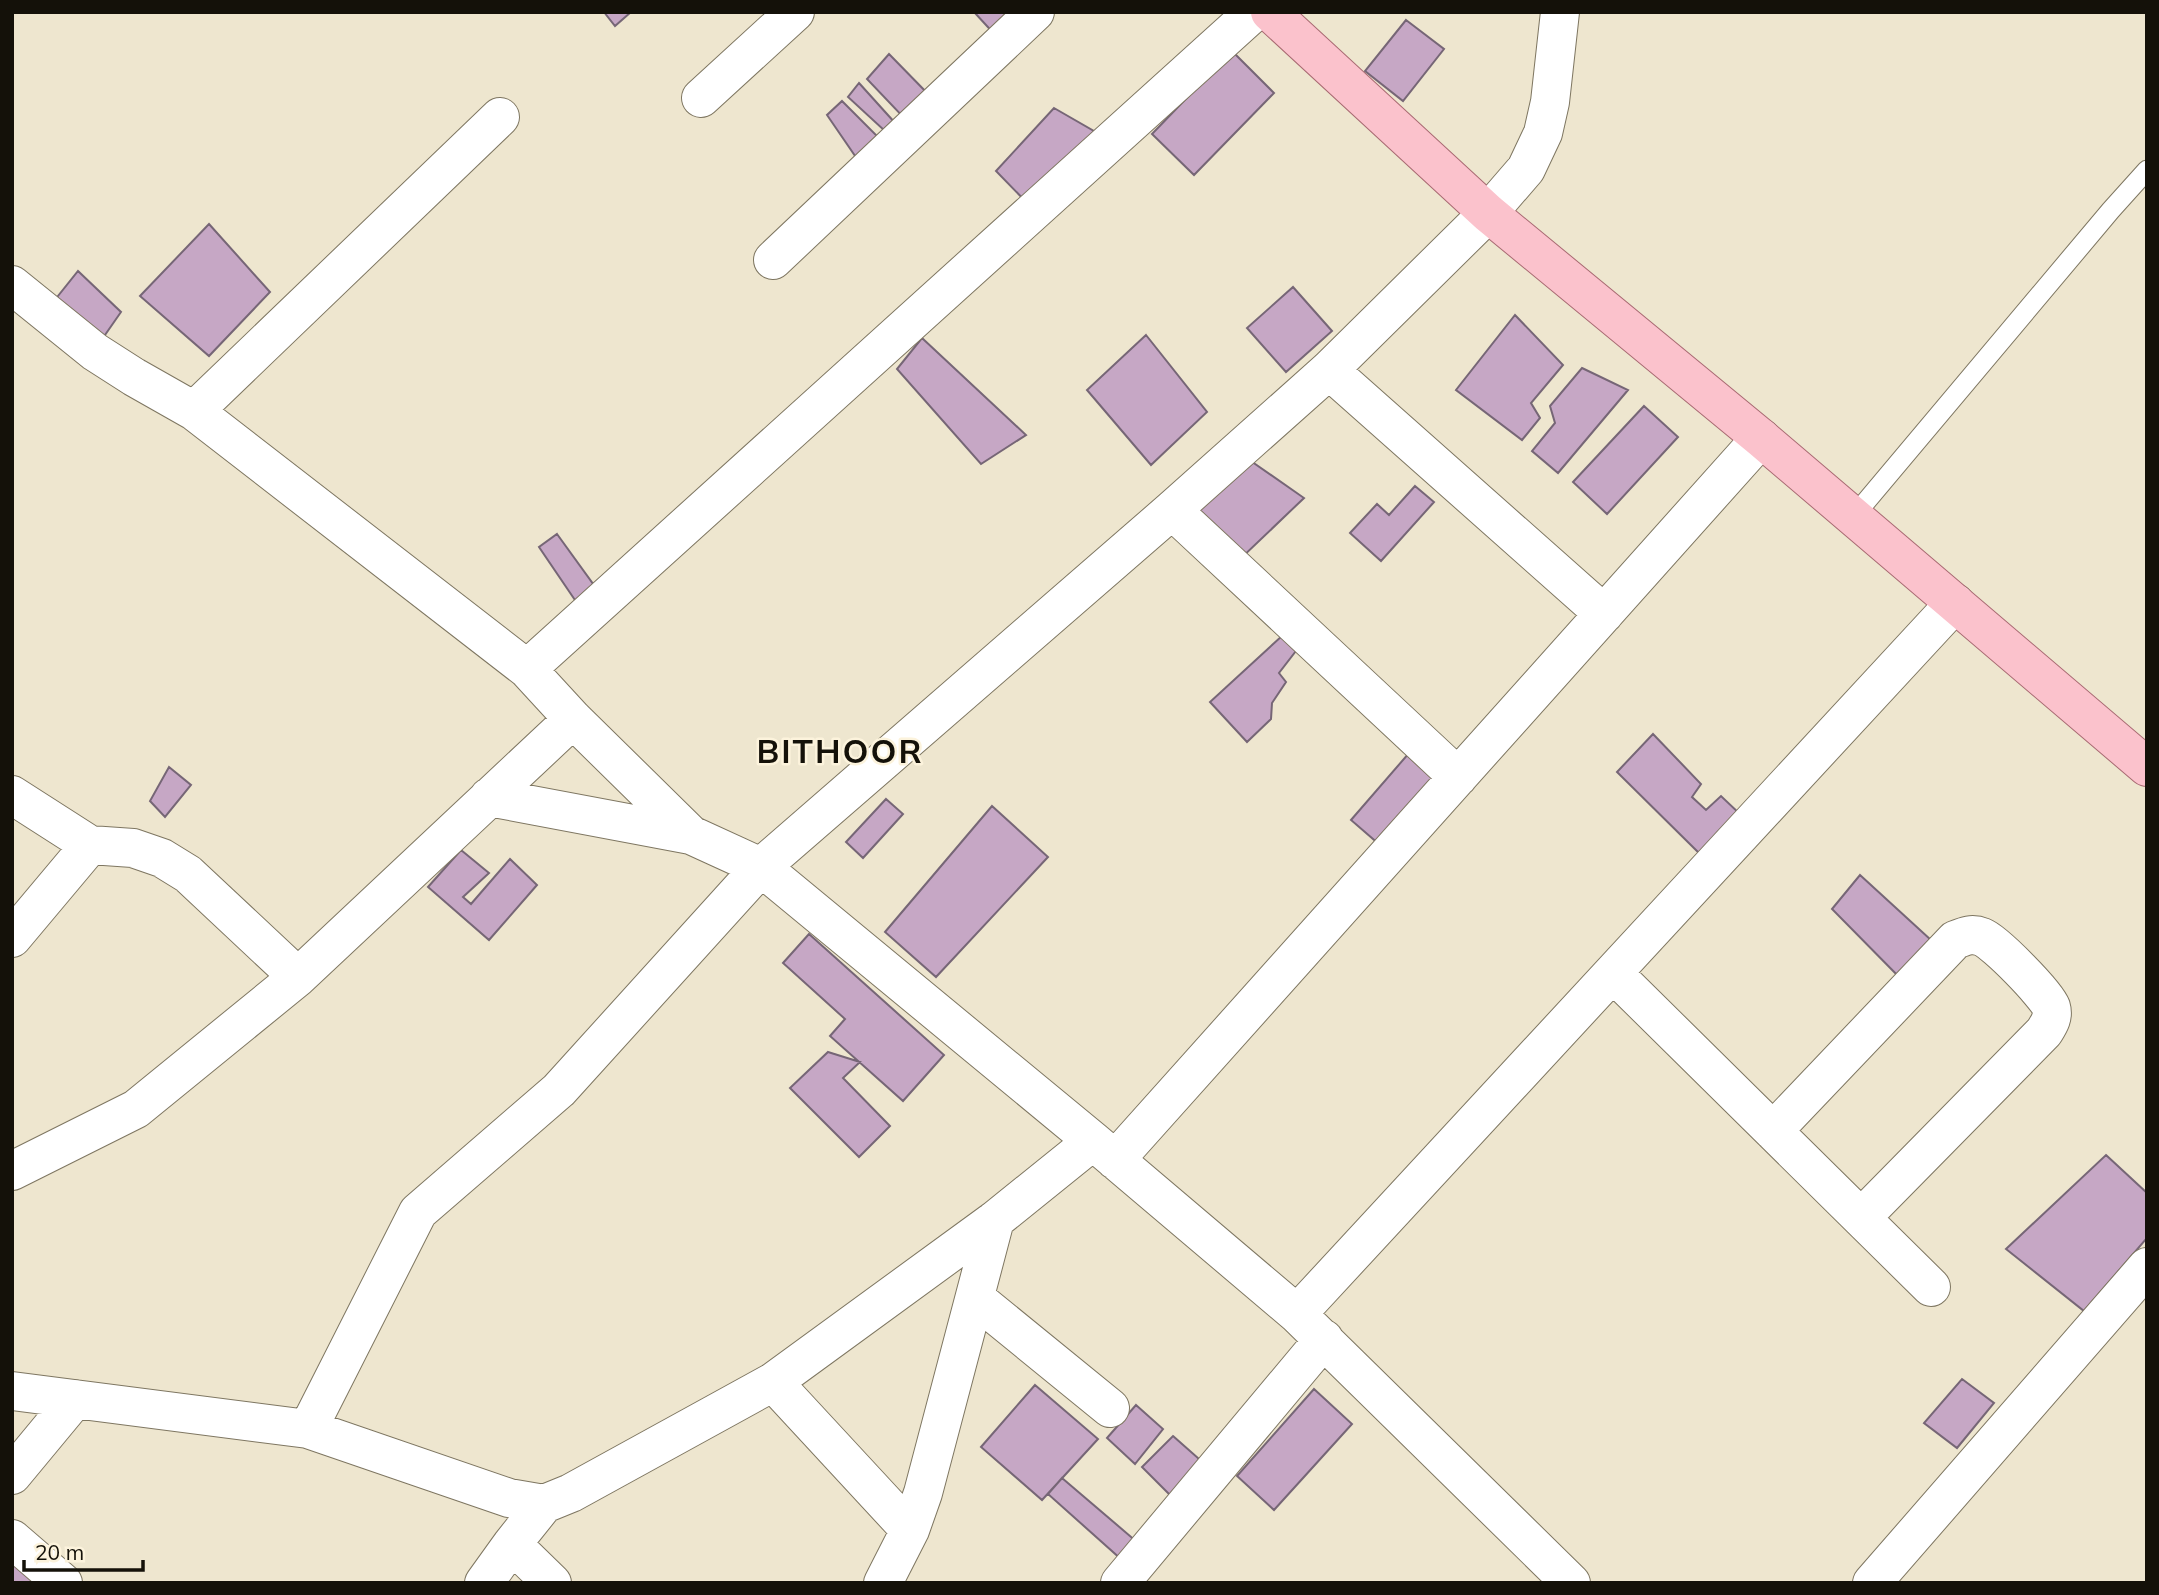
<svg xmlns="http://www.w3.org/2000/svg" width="2159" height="1595" font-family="Mulish,sans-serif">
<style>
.building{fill:#c6a7c5;stroke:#766676;stroke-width:2}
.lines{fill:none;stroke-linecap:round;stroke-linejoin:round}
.lane-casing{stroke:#7e7661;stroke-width:21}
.street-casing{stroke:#7e7661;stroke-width:40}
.primary-casing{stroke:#a86a72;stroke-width:40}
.lane{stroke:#fff;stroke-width:19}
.street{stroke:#fff;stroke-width:38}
.primary{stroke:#fbc2cc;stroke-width:38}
.labels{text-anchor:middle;stroke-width:5;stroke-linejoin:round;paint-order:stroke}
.district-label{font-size:33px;font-weight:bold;letter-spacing:2px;fill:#141109;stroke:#fcf3dc}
</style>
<rect width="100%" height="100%" fill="#eee6cf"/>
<path class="building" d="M604,12h27l-16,14z
M974,12h53l-29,26z
M1406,20l38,29 -41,52 -38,-30z
M1232,51l42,42 -80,82 -42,-41z
M889,54l43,44 -26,22 -39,-41z
M859,83l37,41 -10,8 -38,-35z
M842,101l39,39 -19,26 -35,-51z
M1054,108l52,30 -72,72 -38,-39z
M209,224l61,68 -61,64 -69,-60z
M78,271l43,41 -23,33 -48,-39z
M1293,287l39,44 -46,41 -39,-44z
M1515,315l48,50 -32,38 9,15 -18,22 -66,-50z
M1146,335l61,77 -56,53 -64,-75z
M922,338l104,97 -45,29 -84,-95z
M1582,368l46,22 -70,83 -26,-22 23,-28 -5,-17z
M1644,406l34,31 -71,77 -34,-32z
M1248,459l56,39 -68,65 -48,-42z
M1415,486l19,16 -53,59 -31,-28 27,-29 12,11z
M557,534l39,54 -17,18 -40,-59z
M1283,635l16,12 -20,26 7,9 -14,21 -1,16 -24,23 -37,-40z
M1653,734l48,50 -9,13 14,13 15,-14 20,19 -38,42 -86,-85z
M1416,745l29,25 -65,75 -29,-25z
M169,767l22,18 -26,32 -15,-16z
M886,799l17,15 -40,44 -17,-16z
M992,806l56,51 -112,120 -51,-45z
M461,850l28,23 -26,24 8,7 39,-45 27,26 -48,55 -61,-53z
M1860,875l83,76 -36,34 -75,-76z
M809,934l135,121 -41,46 -73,-65 15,-17 -62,-56z
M828,1052l32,10 -17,16 47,48 -31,31 -69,-69z
M2106,1155l41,38v45l-63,73 -78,-62z
M1962,1379l32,24 -37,45 -33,-25z
M1035,1385l63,54 -56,61 -61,-53z
M1314,1389l38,35 -78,86 -37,-34z
M1136,1405l27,24 -28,35 -28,-26z
M1173,1436l34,30 -31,35 -34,-34z
M1062,1478l75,64 -15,18 -74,-66z
M12,1542l47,41h-47z"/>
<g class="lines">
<defs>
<path id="lane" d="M1853,517l258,-307 36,-40"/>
<path id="street" d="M1560,12l-10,90 -7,31 -17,36 -38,44 -159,157 -157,140 -411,357 332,274 204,173 274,269
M701,98l94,-86
M773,260l262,-248
M12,285l83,67 39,25 60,34 333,258 46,50 118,116 70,32 -202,223 -141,122 -110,217 -296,-38
M1329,370l275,244
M194,411l306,-294
M1172,510l286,267
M527,669l727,-657
M12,795l78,50 43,3 29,10 26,16 110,103 275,-258
M489,797l202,38
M12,938l78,-93
M1613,973l318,314
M1773,1131l182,-191c10,-4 17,-7 27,-3 13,5 64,57 69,70 3,10 -2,17 -7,25l-183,186
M1115,1160l646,-722
M12,1171l124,-62 162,-132
M975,1298l135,110
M1297,1314l658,-711
M773,1382l137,148
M308,1429l201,69 35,6 27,-11 202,-111 222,-162 98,-79
M12,1475l63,-76
M12,1539l51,44
M512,1544l40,39
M484,1583l28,-39 32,-40
M883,1583l27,-53 13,-37 72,-273
M1120,1583l204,-244
M1872,1583l275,-316"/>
<path id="primary" d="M1270,12l218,201 273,225 386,329"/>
</defs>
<use href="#lane" class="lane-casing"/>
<use href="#street" class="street-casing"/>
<use href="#primary" class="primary-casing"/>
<use href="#lane" class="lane"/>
<use href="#street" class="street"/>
<use href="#primary" class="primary"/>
</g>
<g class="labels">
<g class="district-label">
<text x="840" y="763">BITHOOR</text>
</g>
</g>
<rect width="2159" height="1595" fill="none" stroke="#141109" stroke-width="28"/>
<path d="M24 1560v10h119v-10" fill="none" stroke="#141109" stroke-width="3.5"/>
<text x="35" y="1560" font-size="21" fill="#141109" stroke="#fcf3dc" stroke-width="5" paint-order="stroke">20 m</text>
</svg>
